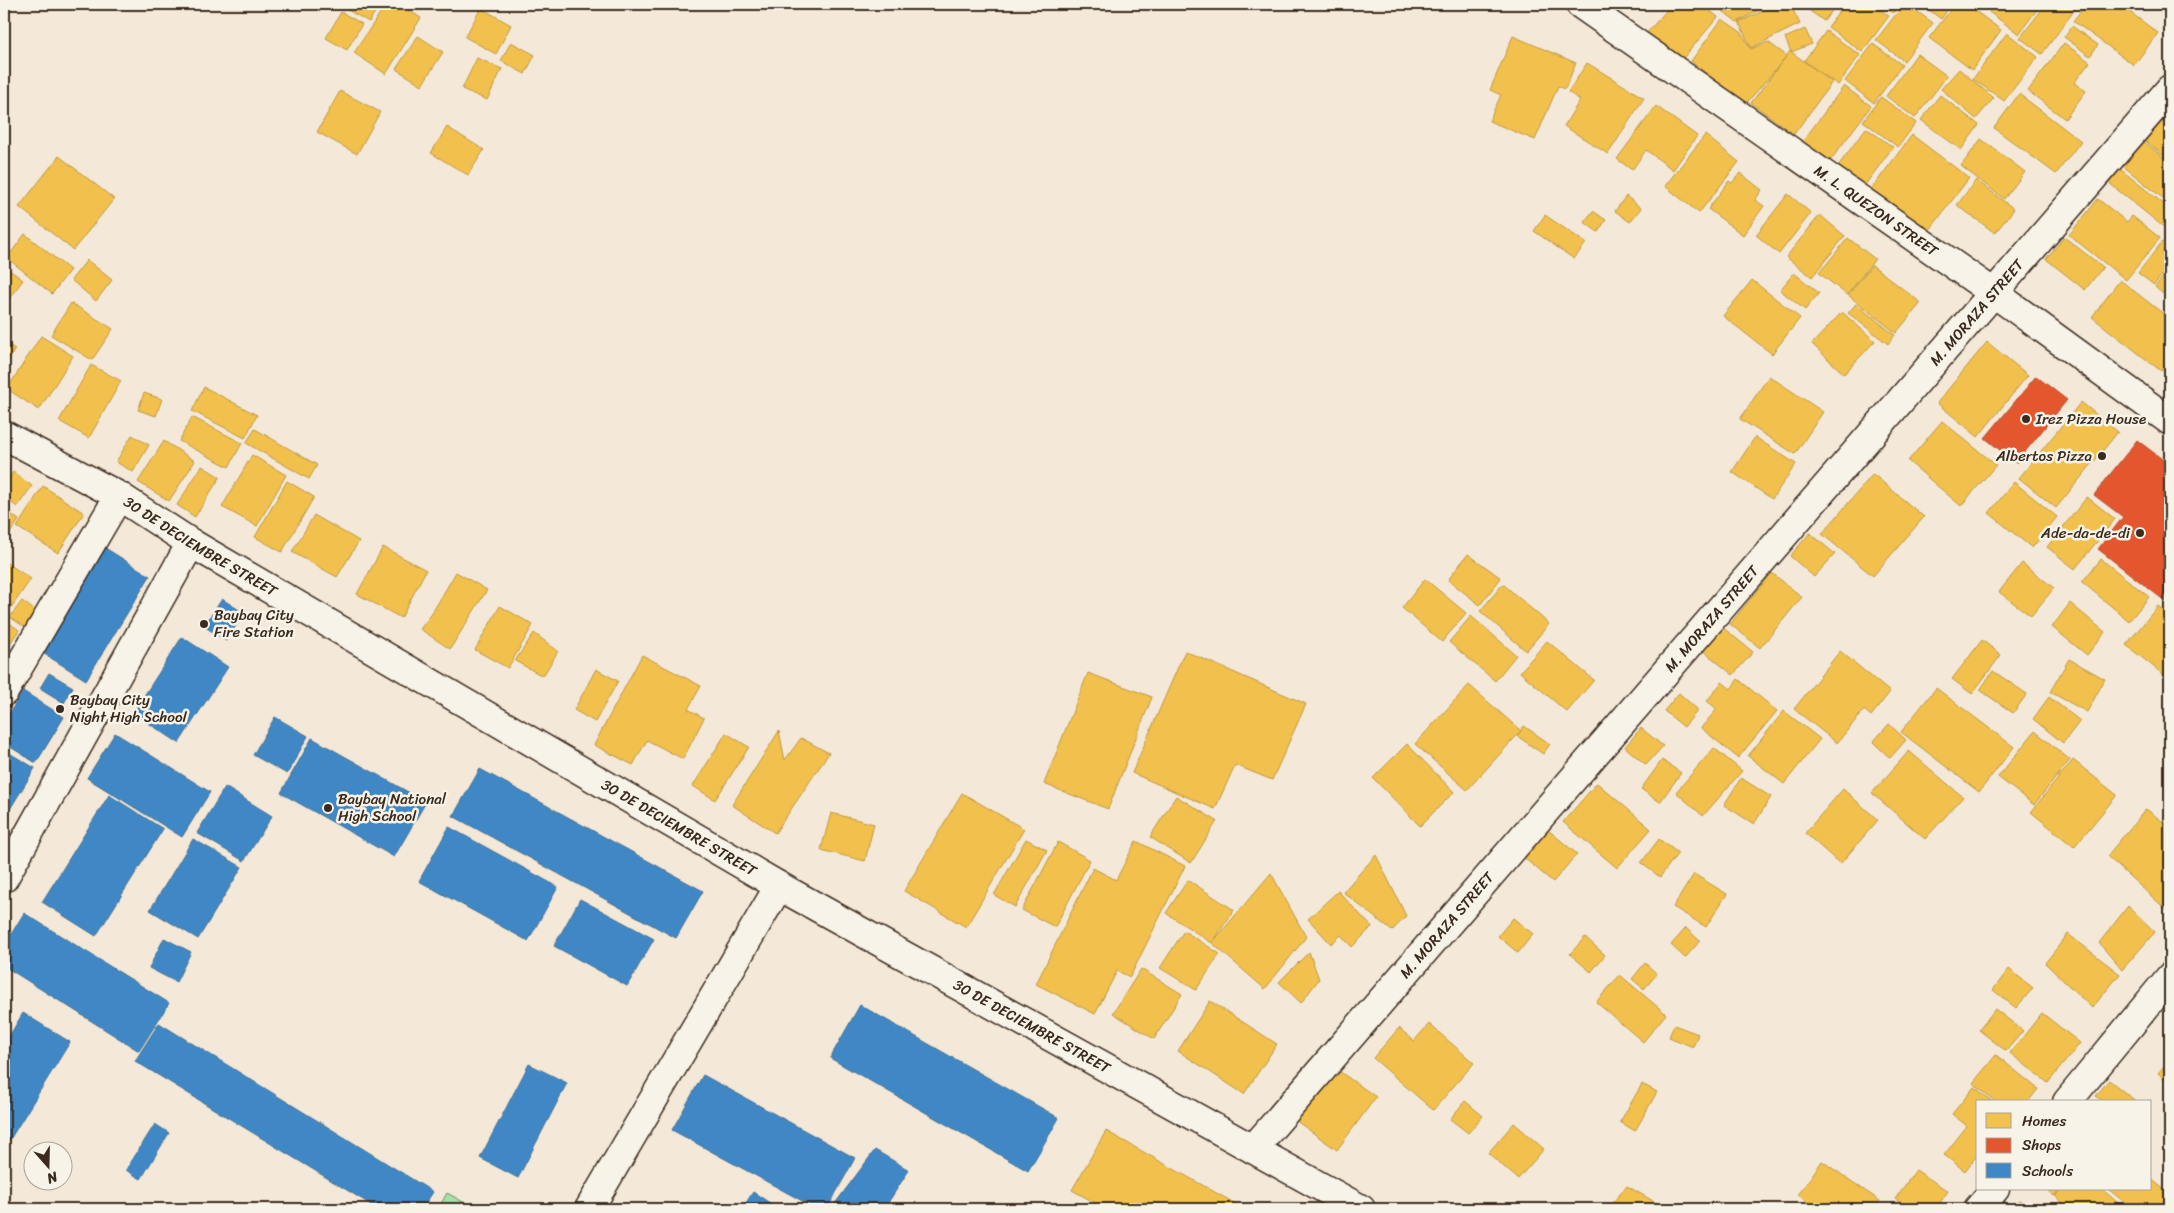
<svg xmlns="http://www.w3.org/2000/svg" width="2174" height="1213" font-family="Sriracha,sans-serif">
<style>
.green{fill:#a5e2a9;stroke:#708664}
.homes{fill:#f2c14e;stroke:#bb9440}
.shops{fill:#e4572e;stroke:#b14a29}
.schools{fill:#3f88c5;stroke:#3e6c93}
.lines{fill:none;stroke-linecap:round;stroke-linejoin:round}
.minor-casing{stroke:#3b2a1e;stroke-width:31}
.minor{stroke:#f7f3e8;stroke-width:28}
.poi-dot{fill:#3b2a1e;stroke:#f7f3e8;stroke-width:2}
.labels{text-anchor:middle;stroke-width:5;stroke-linejoin:round;paint-order:stroke}
.street-label{font-size:15px;fill:#3b2a1e;stroke:#f7f3e8}
.poi-label{font-size:15px;fill:#3b2a1e;stroke:#f7f3e8;text-anchor:start}
</style>
<rect width="100%" height="100%" fill="#f4e9d8"/>
<filter id="ink" filterUnits="userSpaceOnUse"><feTurbulence type="fractalNoise" baseFrequency=".02" numOctaves="2"/><feDisplacementMap in="SourceGraphic" scale="10" xChannelSelector="R" yChannelSelector="G"/><feConvolveMatrix kernelMatrix="1 2 1 2 8 2 1 2 1" color-interpolation-filters="sRGB"/></filter>
<g filter="url(#ink)">
<path class="green" d="M447,1193l29,16h-38z"/>
<path class="homes" d="M346,4h34l-11,18 -25,-14z
M386,4h13l22,14 -35,56 -32,-21z
M487,4h11l-2,4z
M1596,4h19l-8,9z
M1672,4h30l16,13 -39,46 -33,-29z
M1714,4h56l-33,18z
M1778,4h12l10,20 -49,24 -12,-26z
M1800,4h37l-13,17z
M1845,4h28l16,12 -27,36 -34,-25z
M1880,4h20l-7,9z
M1904,4h3l26,19 -29,38 -28,-21z
M1921,4h31l-11,15z
M1955,4h11l35,26 -29,40 -43,-32z
M1995,4h46l-22,30 -30,-22z
M2046,4h33l-37,50 -22,-16z
M2086,4h33l39,29 -24,32 -61,-44z
M481,8l30,17 -15,29 -31,-17z
M341,12l21,12 -15,26 -21,-12z
M1722,19l19,13 10,17 17,-7 19,14 -42,49 -54,-44z
M2072,26l26,19 -8,11 -26,-19z
M1805,29l7,15 -21,8 -6,-14z
M1826,31l34,24 -22,30 -34,-24z
M2007,33l31,24 -34,44 -31,-22z
M418,36l25,16 -21,33 -26,-16z
M1513,36l63,27 -11,26 -7,-3 -23,54 -46,-19 12,-26 -11,-5z
M511,42l24,13 -10,19 -24,-13z
M2064,43l26,19 -16,21 12,8 -21,28 -37,-28z
M1873,44l29,21 -28,38 -29,-22z
M1790,51l42,31 -38,52 -43,-31z
M1917,54l30,22 -32,42 -29,-22z
M477,58l25,11 -15,31 -25,-11z
M1587,63l57,35 -36,56 -44,-28 16,-26 -12,-8z
M1959,69l35,29 -18,21 -35,-30z
M1844,86l27,20 -44,59 -27,-20z
M340,91l40,21 -23,42 -40,-22z
M2019,94l62,47 -25,33 -62,-46z
M1940,95l39,30 -18,25 -40,-30z
M1881,97l35,26 -18,24 -35,-26z
M1656,106l41,30 -24,34 -27,-20 -14,20 -15,-11z
M2161,115l9,7v39l-28,-23z
M447,127l37,23 -16,25 -37,-22z
M1866,128l27,19 -31,42 -27,-19z
M1705,135l34,27 -40,51 -34,-27z
M1912,135l57,43 -43,57 -57,-43z
M1981,139l44,33 -21,27 -43,-33z
M2143,141l27,22v41l-47,-38z
M59,156l55,43 -41,51 -54,-43z
M2120,169l50,40v15l-4,5 -57,-46z
M1740,173l22,17 -7,10 9,6 -21,29 -35,-26 21,-28 3,2z
M1976,180l38,29 -19,24 -38,-28z
M1788,194l23,19 -32,41 -23,-19z
M1626,196l15,12 -11,14 -15,-11z
M2098,199l29,23 5,-6 28,22 -34,42 -57,-45z
M1593,211l13,9 -8,12 -14,-10z
M1545,215l41,28 -12,16 -40,-28z
M1820,215l25,21 -33,41 -26,-20z
M2170,228v10l-5,-4z
M25,234l45,36 -18,24 -45,-36z
M2064,237l39,30 -18,23 -39,-31z
M1848,238l27,21 -28,36 -28,-22z
M2162,242l8,7v16l-16,20 -16,-12z
M87,260l25,20 -16,21 -25,-21z
M1872,265l49,38 -25,30 -48,-38z
M4,266l19,14 -19,25z
M2170,268v32l-15,-13z
M1794,273l25,20 -14,17 -25,-20z
M1752,280l48,38 -28,36 -49,-38z
M2120,280l50,39v40l-9,12 -69,-54z
M71,303l42,26 -21,31 -41,-25z
M1856,304l39,31 -7,9 -40,-31z
M1842,312l33,29 -31,33 -32,-30z
M41,336l32,20 -34,54 -32,-21z
M4,342l11,7 -11,19z
M1987,342l41,33 -50,62 -41,-34z
M91,365l30,16 -32,57 -30,-17z
M1769,376l54,36 -28,42 -55,-35z
M204,387l53,28 -12,23 -53,-27z
M144,393l18,6 -6,17 -18,-6z
M2081,402l37,30 -62,76 -37,-30z
M192,417l50,26 -13,24 -50,-26z
M1942,421l54,44 -35,41 -53,-45z
M255,429l62,36 -8,14 -63,-36z
M132,435l17,10 -16,27 -17,-10z
M1755,437l41,27 -24,35 -40,-27z
M164,441l31,20 -26,40 -31,-19z
M252,455l34,20 -29,51 -35,-19z
M4,465l6,4 -6,9z
M202,466l18,11 -25,40 -18,-12z
M13,472l19,14 -15,21 -13,-10v-12z
M1873,474l51,43 -51,59 -51,-42z
M287,481l27,16 -32,55 -27,-15z
M2014,482l43,35 -25,31 -43,-35z
M43,486l41,27 -26,40 -41,-26z
M2087,497l28,22 -40,50 -28,-22z
M4,509l15,11 -15,22z
M314,515l45,26 -22,36 -45,-25z
M1810,533l25,21 -21,23 -24,-21z
M383,547l43,23 -25,48 -44,-24z
M1468,554l33,24 -21,27 -32,-25z
M2101,559l48,38 -20,24 -47,-39z
M4,561l27,18 -23,33 -4,-3z
M2022,563l32,25 -23,28 -32,-24z
M456,572l31,18 -37,59 -30,-20 11,-14z
M1772,573l30,24 -42,51 -30,-24z
M1425,579l41,34 -24,29 -40,-34z
M1503,584l46,40 -23,27 -46,-40z
M22,601l15,11 -11,16 -16,-11z
M2070,603l35,29 -18,23 -35,-28z
M500,606l33,19 -25,43 -33,-18z
M2158,606l12,10v61l-1,2 -43,-34z
M1471,616l45,39 -21,26 -46,-39z
M8,622l11,8 -8,12 -7,-6v-8z
M1721,626l32,26 -20,23 -32,-26z
M534,633l24,18 -15,25 -28,-15z
M1982,640l19,15 -29,39 -20,-15z
M1547,641l47,39 -27,32 -47,-40z
M4,647l6,4 -6,10z
M1185,651l121,53 -34,76 -37,-15 -20,44 -83,-36z
M1840,651l50,41 -19,24 -7,-6 -27,33 -43,-34z
M642,655l59,31 -13,23 16,9 -21,41 -36,-19 -14,25 -39,-20z
M2069,659l36,20 -18,33 -37,-20z
M596,669l22,12 -23,41 -21,-12z
M1993,671l34,23 -14,19 -33,-23z
M1088,673l64,24 -44,112 -64,-25z
M1738,679l39,32 -39,47 -37,-30 16,-19 -10,-8 15,-19 9,7z
M1469,685l52,46 -54,59 -52,-46z
M1936,688l78,59 -35,45 -78,-60z
M1679,693l19,17 -14,17 -20,-16z
M2049,697l31,24 -17,22 -30,-24z
M1784,711l36,28 -36,45 -36,-28z
M1889,724l17,16 -16,18 -17,-16z
M1524,726l26,18 -7,10 -26,-18z
M1641,728l22,18 -17,19 -21,-18z
M779,731l6,29 16,-22 28,15 -54,80 -43,-28z
M2035,731l35,29 -36,45 -36,-28z
M726,733l23,14 -34,53 -22,-14z
M1407,744l47,48 -34,34 -47,-48z
M1714,748l28,23 -39,45 -27,-24z
M1909,751l54,46 -38,42 -53,-46z
M1662,760l19,13 -21,29 -19,-13z
M2073,760l44,35 -43,52 -43,-35z
M1741,778l30,19 -17,27 -30,-19z
M1597,783l54,46 -34,39 -54,-46z
M1843,789l35,31 -38,44 -35,-31z
M962,793l62,36 -58,98 -62,-36z
M1176,796l41,25 -26,42 -41,-26z
M2146,809l24,18v86l-63,-57z
M831,813l43,11 -9,37 -44,-11z
M1548,830l29,24 -24,28 -29,-24z
M1026,839l21,11 -32,57 -21,-12z
M1659,839l19,14 -18,24 -19,-14z
M1136,841l49,25 -55,111 -13,-6 -22,43 -59,-30 57,-116 23,12z
M1058,842l32,18 -35,67 -33,-17z
M1376,855l30,61 -14,15 -49,-39z
M1271,873l35,64 -41,52 -53,-46z
M1694,874l33,20 -21,33 -33,-20z
M1188,880l46,30 -22,33 -46,-30z
M1338,891l34,36 -20,20 -11,-12 -10,9 -23,-25z
M2128,906l27,26 -33,38 -23,-27z
M1513,918l20,16 -15,19 -20,-17z
M1686,928l14,13 -15,17 -14,-13z
M1184,931l36,23 -24,36 -36,-22z
M2068,934l52,40 -28,34 -47,-45z
M1585,937l20,18 -14,17 -21,-18z
M1309,952l10,27 -18,24 -22,-21z
M1645,963l12,11 -13,15 -12,-10z
M1141,969l41,25 -28,45 -41,-26z
M2009,969l24,19 -17,20 -23,-18z
M1620,975l46,39 -23,28 -47,-40z
M1210,1001l67,43 -33,50 -66,-43z
M1995,1009l28,22 -17,20 -27,-21z
M2042,1013l38,30 -32,40 -38,-30z
M1429,1024l45,39 -41,47 -60,-52 26,-30 15,13z
M1674,1025l24,9 -5,13 -24,-10z
M1996,1055l42,34 -10,13h-32l-23,-19z
M2170,1059v25l-12,-11z
M1333,1067l43,30 -39,53 -42,-30z
M2109,1080l28,22h-33l-8,-6z
M1642,1084l15,8 -22,39 -15,-9z
M1974,1087l19,15h-15v52l-13,17 -21,-16 23,-29 -15,-12z
M1465,1101l18,15 -15,17 -18,-14z
M1514,1123l30,26 -26,30 -30,-26z
M1106,1131l139,78h-139l-34,-19z
M1822,1161l58,40 -6,8h-56l-20,-14z
M1916,1170l32,21 -12,18h-26l-15,-10z
M2150,1178l20,16 -11,15h-26l-25,-20h42z
M1627,1186l40,23h-60z
M2046,1189h14l-6,7z
M2062,1189h40l23,20h-55l-15,-13z
M2020,1200l12,9h-19z"/>
<path class="shops" d="M2036,376l31,24 -51,63 -31,-25z
M2137,440l33,25v6l-6,7 6,5v122l-72,-56 25,-32 -29,-22z"/>
<path class="schools" d="M102,546l48,30 -64,104 -48,-30z
M222,599l22,14 -18,28 -22,-15z
M182,637l46,30 -49,76 -46,-30z
M49,673l24,14 -9,16 -24,-15z
M23,691l41,26 -28,46 -32,-20v-21z
M275,717l33,19 -21,38 -34,-19z
M115,733l95,59 -28,45 -95,-59z
M312,738l114,64 -32,55 -113,-64z
M4,750l31,18 -31,51z
M480,769l223,122 -27,47 -223,-122z
M225,787l47,29 -28,45 -47,-28z
M109,795l54,34 -67,107 -54,-34z
M449,827l109,60 -30,54 -109,-60z
M193,839l49,28 -44,72 -48,-29z
M580,899l74,40 -27,47 -73,-40z
M24,913l145,90 -30,48 -135,-85v-20z
M164,938l27,14 -15,30 -27,-14z
M860,1005l199,113 -31,53 -198,-113z
M23,1013l47,29 -66,107v-104z
M159,1023l274,169 -11,17h-44l-243,-148z
M529,1064l38,19 -49,95 -38,-20z
M703,1075l152,83 -28,51h-10l-145,-79z
M155,1124l14,9 -28,46 -15,-9z
M875,1150l34,20 -25,39h-53z
M753,1192l26,17h-37z
M955,1203l10,6h-14z"/>
<g class="lines">
<defs>
<g id="minor">
<path id="s1" d="M1580,4l414,289 176,128"/>
<path id="s2" d="M4,435l115,61 72,47 588,343 582,323"/>
<path d="M4,692l115,-196"/>
<path d="M4,878l187,-335"/>
<path d="M2067,1102l103,-125"/>
<path id="s3" d="M1253,1149l917,-1060"/>
<path d="M589,1209l190,-323"/>
<path d="M1978,1209l17,-20"/>
</g>
</defs>
<use href="#minor" class="minor-casing"/>
<use href="#minor" class="minor"/>
</g>
</g>
<g class="poi-dot">
<circle cx="2026" cy="419" r="5"/>
<circle cx="2102" cy="456" r="5"/>
<circle cx="2140" cy="533" r="5"/>
<circle cx="204" cy="624" r="5"/>
<circle cx="60" cy="709" r="5"/>
<circle cx="328" cy="808" r="5"/>
</g>
<g class="labels">
<g class="street-label">
<text dy="5" stroke="none"><textPath href="#s1" startOffset="361">M. L. QUEZON STREET</textPath></text>
<text dy="5" stroke="none"><textPath href="#s3" startOffset="1106">M. MORAZA STREET</textPath></text>
<text dy="5" stroke="none"><textPath href="#s2" startOffset="226">30 DE DECIEMBRE STREET</textPath></text>
<text dy="5" stroke="none"><textPath href="#s3" startOffset="701">M. MORAZA STREET</textPath></text>
<text dy="5" stroke="none"><textPath href="#s2" startOffset="781">30 DE DECIEMBRE STREET</textPath></text>
<text dy="5" stroke="none"><textPath href="#s3" startOffset="296">M. MORAZA STREET</textPath></text>
<text dy="5" stroke="none"><textPath href="#s2" startOffset="1186">30 DE DECIEMBRE STREET</textPath></text>
</g>
<g class="poi-label">
<text x="2036" y="424">Irez Pizza House</text>
<text x="2092" y="461" text-anchor="end">Albertos Pizza</text>
<text x="2130" y="538" text-anchor="end">Ade-da-de-di</text>
<text x="214" y="620">Baybay City<tspan x="214" dy="17">Fire Station</tspan></text>
<text x="70" y="705">Baybay City<tspan x="70" dy="17">Night High School</tspan></text>
<text x="338" y="804">Baybay National<tspan x="338" dy="17">High School</tspan></text>
</g>
</g>
<rect width="2174" height="1213" fill="none" stroke="#f7f3e8" stroke-width="20"/>
<rect x="10" y="10" width="2154" height="1193" fill="none" stroke="#3b2a1e" stroke-width="2" filter="url(#ink)"/>
<rect x="1976" y="1100" width="175" height="90" fill="#f7f3e8" stroke="#aca397"/>
<rect x="1986" y="1113" width="25" height="15" fill="#f2c14e" stroke="#aca397"/>
<text x="2022" y="1126" font-size="15" fill="#3b2a1e">Homes</text>
<rect x="1986" y="1138" width="25" height="15" fill="#e4572e" stroke="#aca397"/>
<text x="2022" y="1150" font-size="15" fill="#3b2a1e">Shops</text>
<rect x="1986" y="1163" width="25" height="15" fill="#3f88c5" stroke="#aca397"/>
<text x="2022" y="1176" font-size="15" fill="#3b2a1e">Schools</text>
<g transform="translate(48 1166) rotate(160)"><circle r="24" fill="#f7f3e8" stroke="#aca397"/>
<path d="M0-4L9 19L0 12L-9 19Z" fill="#3b2a1e"/>
<text y="-8" font-size="14" font-weight="bold" text-anchor="middle" fill="#3b2a1e">N</text>
</g>
</svg>
